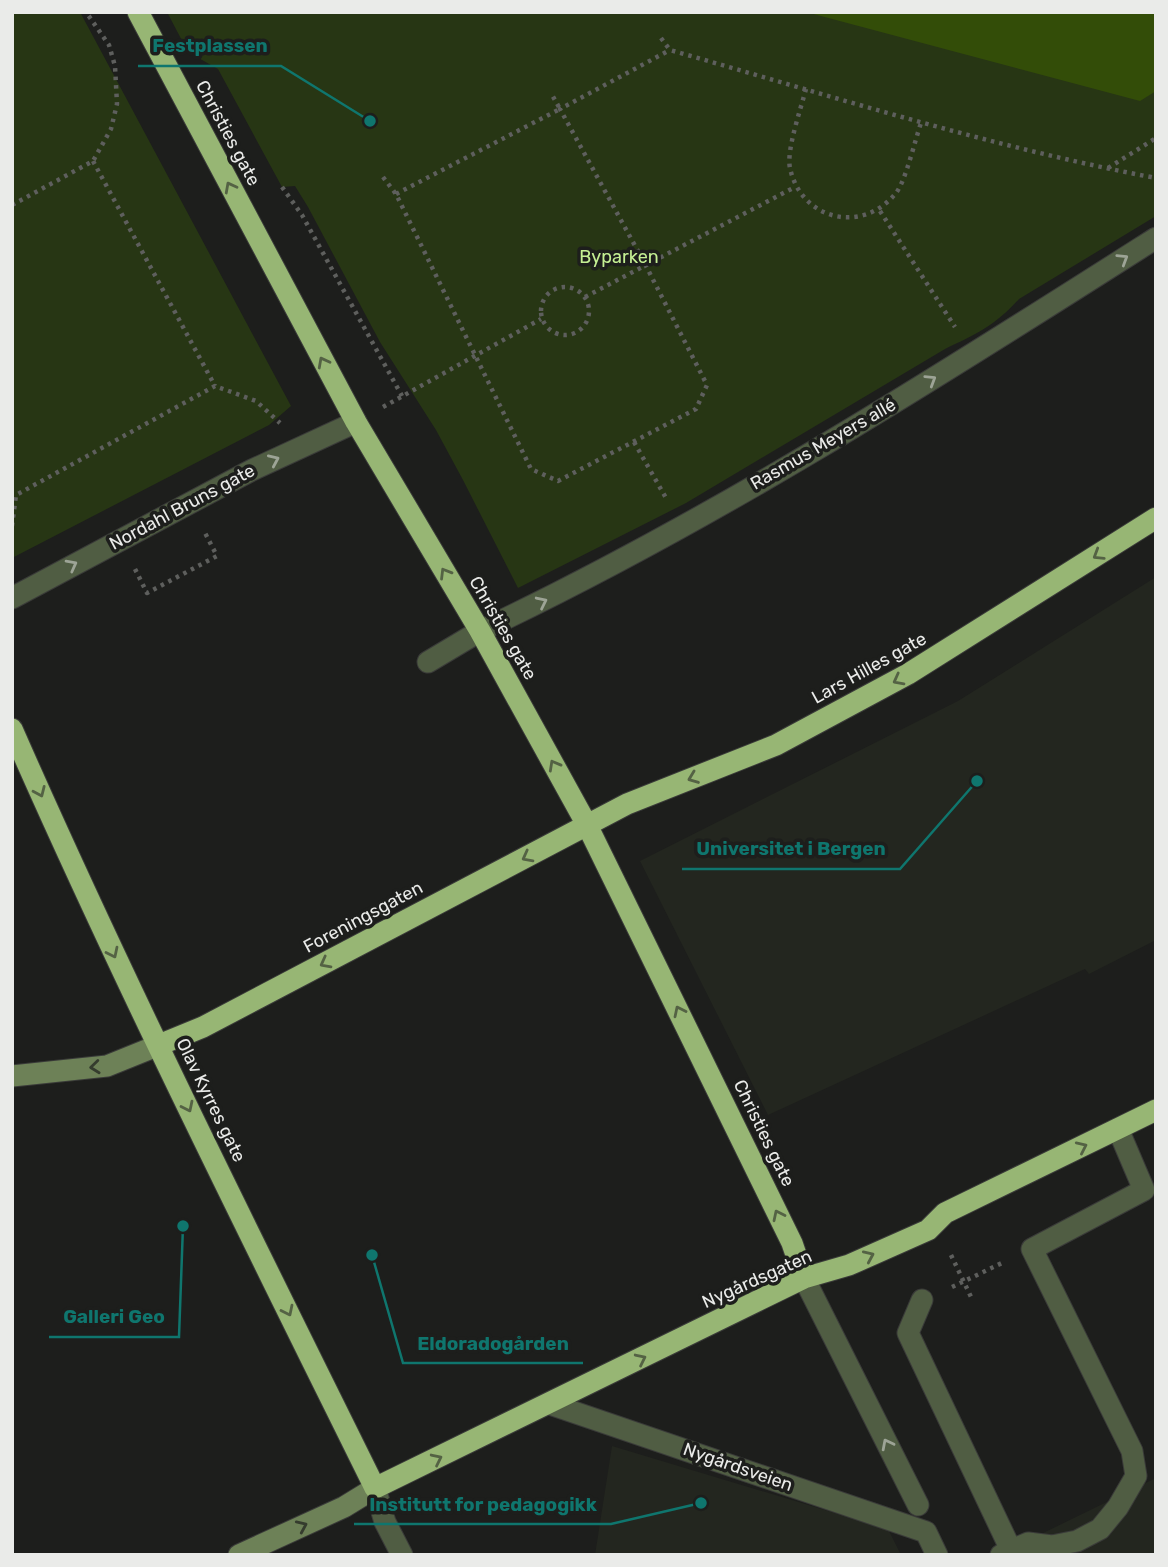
<svg xmlns="http://www.w3.org/2000/svg" width="1168" height="1567" font-family="Rubik,sans-serif">
<style>
.built{fill:#23261f}
.green{fill:#273614}
.water{fill:#334d08}
.lines{fill:none;stroke-linecap:round;stroke-linejoin:round}
.lane-casing{stroke:#3a3b39;stroke-width:23}
.street-casing{stroke:#3a3b39;stroke-width:23}
.secondary-casing{stroke:#3a3b39;stroke-width:23}
.highway-casing{stroke:#3a3b39;stroke-width:23}
.path{stroke:#5e5f5d;stroke-width:4.5;stroke-dasharray:3.5 5;stroke-linecap:butt}
.lane{stroke:#505d43;stroke-width:21}
.street{stroke:#505d43;stroke-width:21}
.secondary{stroke:#6d8157;stroke-width:21}
.highway{stroke:#97b674;stroke-width:21}
.oneway{stroke:#546244}
.oneway2{stroke:#9da496}
.oneway3{stroke:#353c2e}
.labels{text-anchor:middle;stroke-width:7;stroke-linejoin:round;paint-order:stroke}
.street-label{font-size:18px;fill:#eaebe9;stroke:#1d1e1c}
.park-label{font-size:18px;fill:#c4ef93;stroke:#1d1e1c}
.leader{fill:none;stroke:#0f766e;stroke-width:2.5}
.callout-dot{fill:#0f766e;stroke:#1d1e1c;stroke-width:2.5}
.callout-label{font-size:19px;text-anchor:middle;font-weight:bold;fill:#0f766e;stroke:#1d1e1c;stroke-width:7;stroke-linejoin:round;paint-order:stroke}
</style>
<rect width="100%" height="100%" fill="#1d1e1c"/>
<path class="built" d="M1156,577v363l-67,34 -4,-5 -317,146 -128,-254 318,-160z
M612,1446l276,83 13,26h-306z
M1156,1478v77h-158z"/>
<path class="green" d="M12,12h68l211,394 -22,19 -257,133z
M167,12h989v204l-137,83c-23,26 -44,36 -74,50l-259,154 -168,85 -55,-108 -27,-50 -56,-88 -72,-135 -13,-21 -13,1 -64,-118 -30,-17z"/>
<path class="water" d="M806,12h350v79l-16,10z"/>
<g class="lines">
<defs>
<path id="lane" d="M428,662l52,-31
M804,1278l114,227
M922,1300l-14,33 103,217
M375,1488l10,34 17,33
M1001,1555l27,-12 24,3 25,-5 23,-12 18,-22 18,-31 -4,-25 -100,-202 112,-59 -26,-61"/>
<path id="street" d="M12,598l240,-128 104,-48
M480,631c236,-112 456,-253 676,-393
M550,1404l376,128 11,23"/>
<path id="secondary" d="M12,1076l95,-10 52,-21
M239,1555l105,-48 31,-19"/>
<path id="highway" d="M138,12l218,410 124,209 107,194 205,418 12,35
M12,729c113,257 239,508 363,759l429,-210 45,-13 79,-35 17,-17 211,-103
M159,1045l44,-18 424,-223 149,-59 132,-71 248,-156"/>
</defs>
<use href="#lane" class="lane-casing"/>
<use href="#street" class="street-casing"/>
<use href="#secondary" class="secondary-casing"/>
<use href="#highway" class="highway-casing"/>
<path class="path" d="M661,38l9,12c161,46 321,97 486,128
M806,89c-5,19 -20,62 -16,79 11,52 72,67 106,25 10,-13 19,-53 25,-70
M93,161l122,225
M1108,168l48,-30
M383,177l13,17 135,275 27,12 138,-72 11,-24 -62,-121 -85,-155 110,-59
M282,187l20,28 100,181
M396,194l164,-85 -9,-16
M12,205l81,-44 18,-32 6,-25 -2,-38 -6,-21 -23,-33
M880,211l75,116
M541 311a24 24 0 1 1 48 0a24 24 0 1 1-48 0Z
M585,297l210,-110
M383,407l158,-88
M634,442l32,56
M12,526l4,-31 199,-109 41,15 24,22
M135,569l12,24 70,-37 -13,-25
M951,1255l21,44
M952,1287l52,-25"/>
<use href="#lane" class="lane"/>
<use href="#street" class="street"/>
<use href="#secondary" class="secondary"/>
<use href="#highway" class="highway"/>
</g>
<defs><path id="oneway-chevron" d="M-2-3.5L2.5 0L-2 3.5" fill="none" stroke-width="1.6" stroke-linecap="round" stroke-linejoin="round" transform="scale(1.75)"/></defs>
<g class="oneway">
<use href="#oneway-chevron" transform="translate(230 187) rotate(-118)"/>
<use href="#oneway-chevron" transform="translate(323 362) rotate(-118)"/>
<use href="#oneway-chevron" transform="translate(1098 555) rotate(148)"/>
<use href="#oneway-chevron" transform="translate(445 573) rotate(-121)"/>
<use href="#oneway-chevron" transform="translate(898 680) rotate(152)"/>
<use href="#oneway-chevron" transform="translate(554 765) rotate(-119)"/>
<use href="#oneway-chevron" transform="translate(693 778) rotate(159)"/>
<use href="#oneway-chevron" transform="translate(40 792) rotate(66)"/>
<use href="#oneway-chevron" transform="translate(527 857) rotate(152)"/>
<use href="#oneway-chevron" transform="translate(113 953) rotate(64)"/>
<use href="#oneway-chevron" transform="translate(325 963) rotate(152)"/>
<use href="#oneway-chevron" transform="translate(679 1011) rotate(-116)"/>
<use href="#oneway-chevron" transform="translate(188 1107) rotate(64)"/>
<use href="#oneway-chevron" transform="translate(1082 1147) rotate(-25)"/>
<use href="#oneway-chevron" transform="translate(778 1215) rotate(-116)"/>
<use href="#oneway-chevron" transform="translate(869 1256) rotate(-24)"/>
<use href="#oneway-chevron" transform="translate(288 1311) rotate(64)"/>
<use href="#oneway-chevron" transform="translate(641 1359) rotate(-26)"/>
<use href="#oneway-chevron" transform="translate(437 1459) rotate(-26)"/>
</g>
<g class="oneway2">
<use href="#oneway-chevron" transform="translate(1123 259) rotate(-32)"/>
<use href="#oneway-chevron" transform="translate(931 380) rotate(-32)"/>
<use href="#oneway-chevron" transform="translate(274 460) rotate(-24)"/>
<use href="#oneway-chevron" transform="translate(72 565) rotate(-28)"/>
<use href="#oneway-chevron" transform="translate(542 602) rotate(-26)"/>
<use href="#oneway-chevron" transform="translate(887 1444) rotate(-117)"/>
</g>
<g class="oneway3">
<use href="#oneway-chevron" transform="translate(95 1067) rotate(174)"/>
<use href="#oneway-chevron" transform="translate(302 1526) rotate(-24)"/>
</g>
<g class="labels">
<g class="street-label">
<text transform="translate(228 133) rotate(62)" y="6">Christies gate</text>
<text transform="translate(823 444) rotate(-30)" y="6">Rasmus Meyers allé</text>
<text transform="translate(182 507) rotate(-28)" y="6">Nordahl Bruns gate</text>
<text transform="translate(503 628) rotate(60)" y="6">Christies gate</text>
<text transform="translate(869 668) rotate(-29)" y="6">Lars Hilles gate</text>
<text transform="translate(363 917) rotate(-28)" y="6">Foreningsgaten</text>
<text transform="translate(211 1100) rotate(64)" y="6">Olav Kyrres gate</text>
<text transform="translate(764 1133) rotate(64)" y="6">Christies gate</text>
<text transform="translate(757 1279) rotate(-24)" y="6">Nygårdsgaten</text>
<text transform="translate(738 1467) rotate(19)" y="6">Nygårdsveien</text>
</g>
<g class="park-label">
<text x="619" y="263">Byparken</text>
</g>
</g>
<path class="leader" d="M370 121L281 66H138M977 781L900 869H682M183 1226L179 1337H49M372 1255L403 1363H583M701 1503L611 1524H354"/>
<g class="callout-dot">
<circle cx="370" cy="121" r="7"/>
<circle cx="977" cy="781" r="7"/>
<circle cx="183" cy="1226" r="7"/>
<circle cx="372" cy="1255" r="7"/>
<circle cx="701" cy="1503" r="7"/>
</g>
<g class="callout-label">
<text x="210" y="52">Festplassen</text>
<text x="791" y="855">Universitet i Bergen</text>
<text x="114" y="1323">Galleri Geo</text>
<text x="493" y="1350">Eldoradogården</text>
<text x="483" y="1511">Institutt for pedagogikk</text>
</g>
<rect width="1168" height="1567" fill="none" stroke="#eaebe9" stroke-width="28"/>
</svg>
